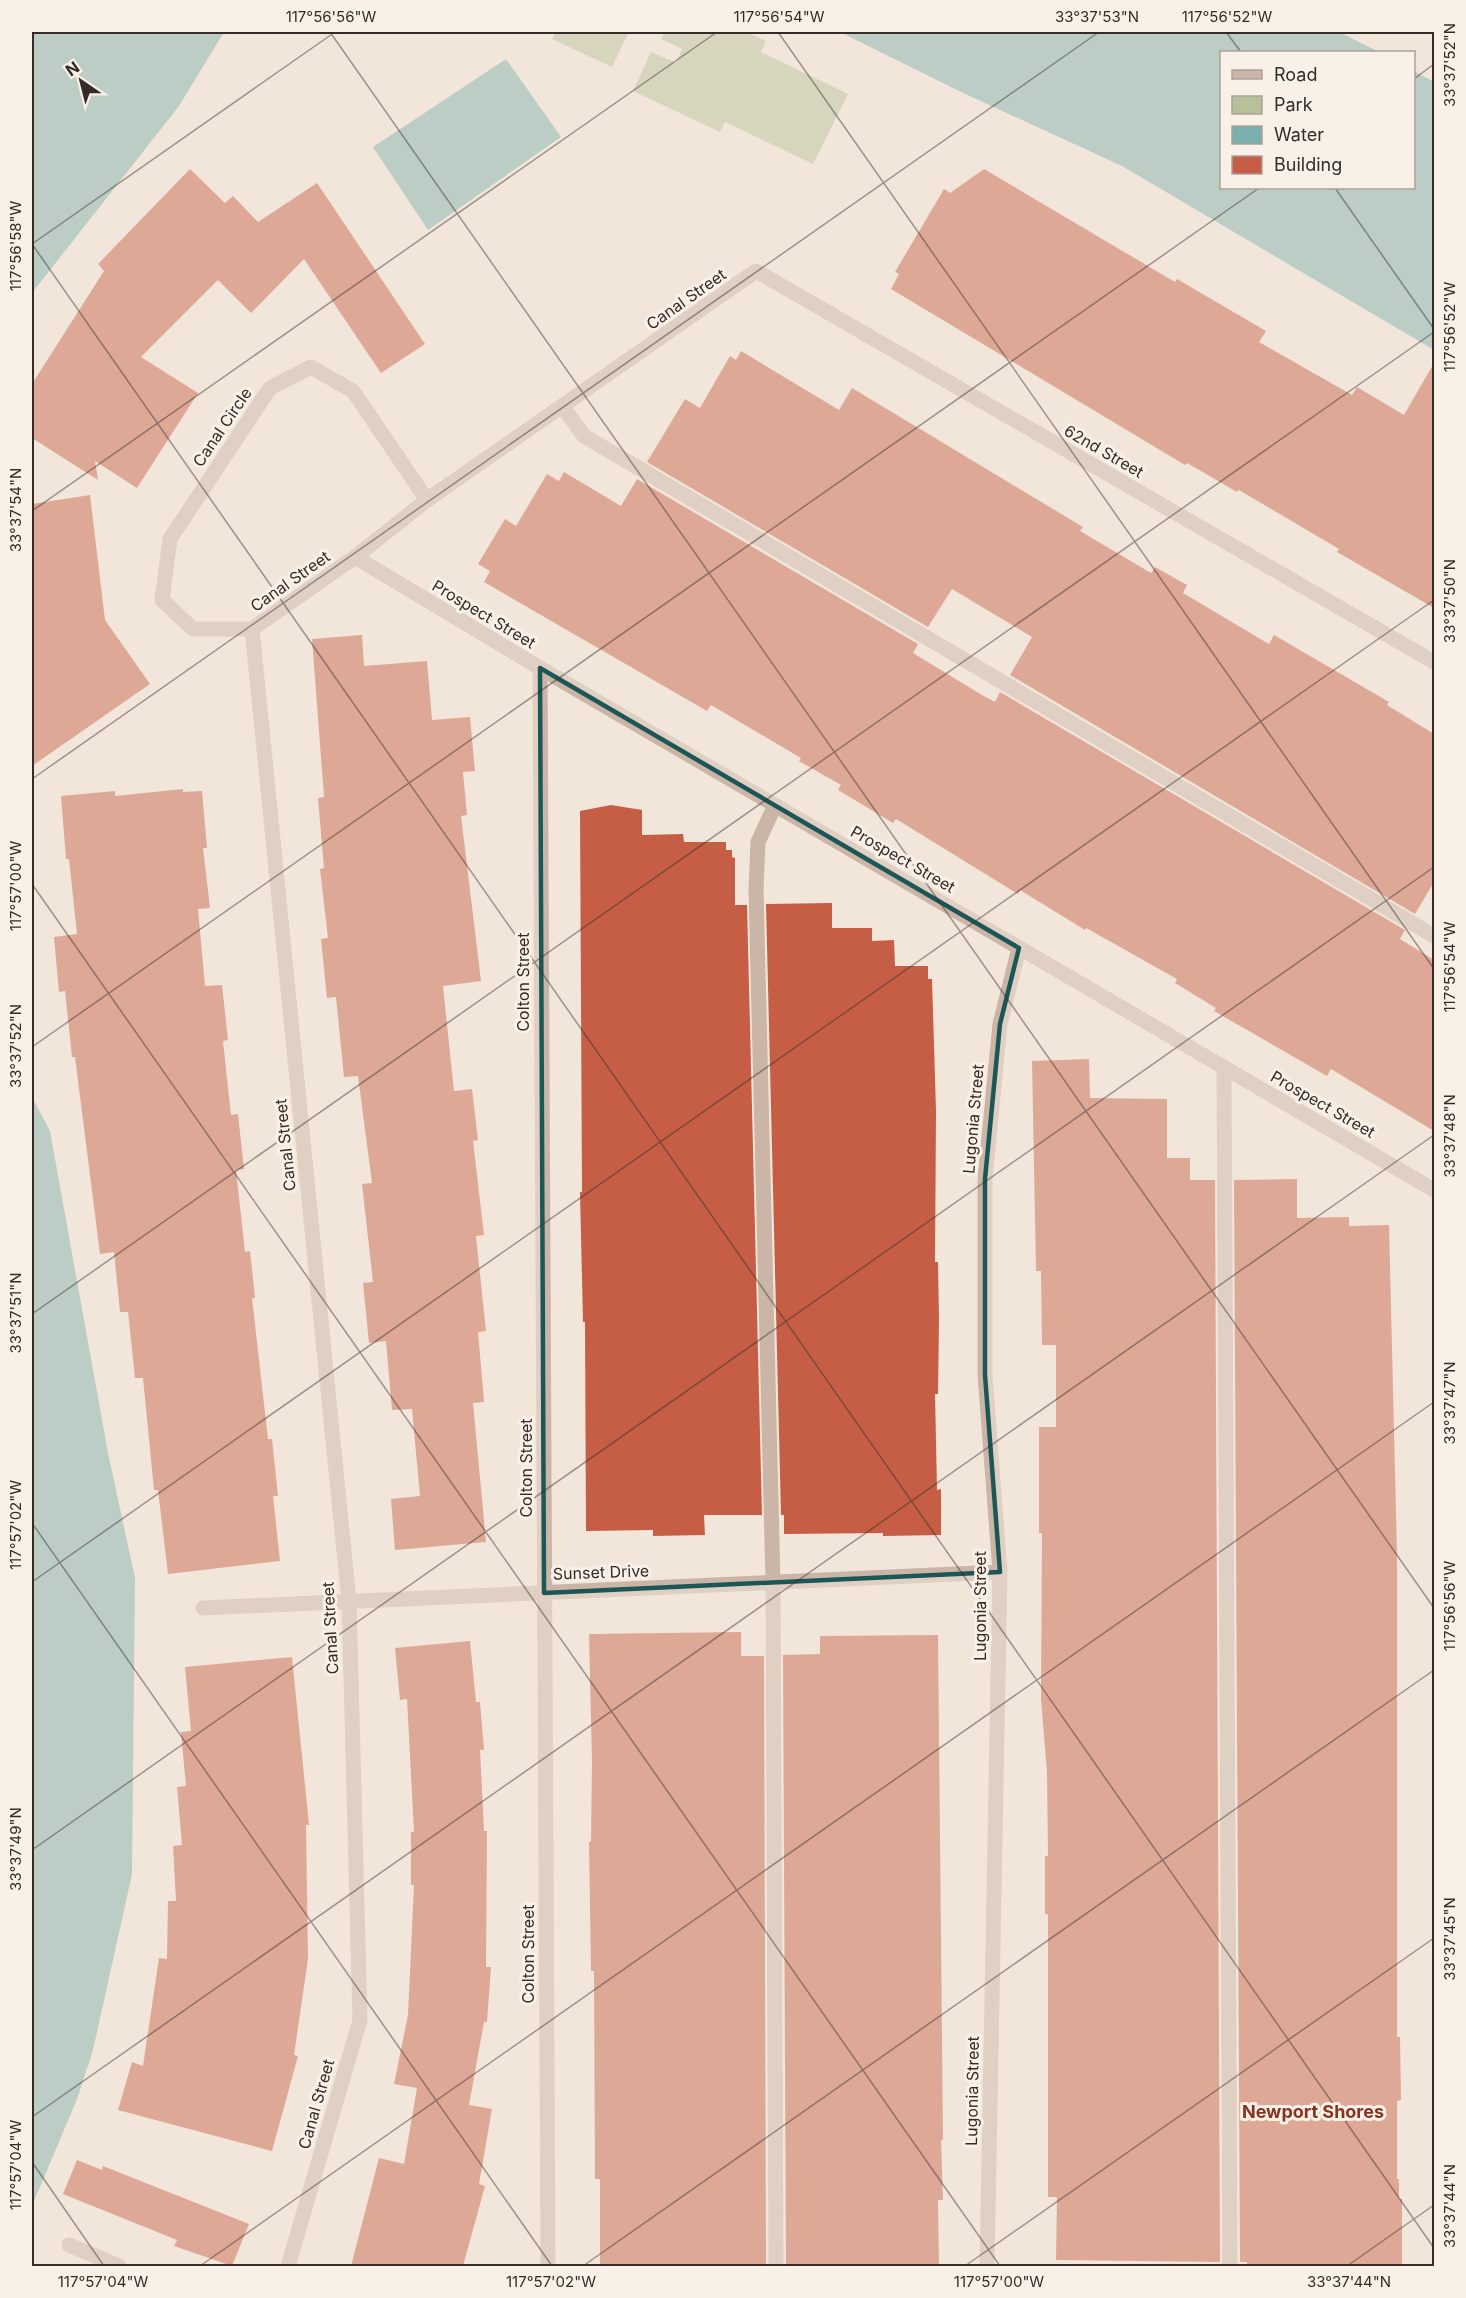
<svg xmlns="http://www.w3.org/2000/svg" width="1466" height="2298" font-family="Inter,sans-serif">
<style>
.green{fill:#b6c19b}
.water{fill:#7aafae}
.building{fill:#c55e45}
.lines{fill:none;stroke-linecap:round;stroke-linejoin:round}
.minor{stroke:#cab5a7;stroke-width:15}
.marked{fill:none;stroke:#1d5657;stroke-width:4.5;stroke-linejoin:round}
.ticks{fill:none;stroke:#362b27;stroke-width:1.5;stroke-opacity:0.45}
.labels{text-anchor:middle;stroke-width:6;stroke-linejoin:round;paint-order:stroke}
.street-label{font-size:16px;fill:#362b27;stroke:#f9f0e7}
.neighbourhood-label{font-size:18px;font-weight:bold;fill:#853421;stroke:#f9f0e7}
.neatline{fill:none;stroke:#362b27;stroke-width:2}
.ticks-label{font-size:15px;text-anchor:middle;fill:#362b27}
</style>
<rect width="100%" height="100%" fill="#f2e6db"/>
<path class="green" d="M556,32h73l-17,35 -60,-28z
M665,32h81l20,9 -5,11 87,42 -35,70 -88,-42 -5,10 -87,-41 18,-39 25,11 6,-14 -21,-10z"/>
<path class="water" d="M32,32h192l-45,74 -147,187z
M840,32h499l40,20h-157v136h192v-117l20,11v268l-312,-184 -161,-74z
M506,59l55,78 -133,93 -55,-83z
M32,1097l18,34 58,322 27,125 -3,296 -39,176 -16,49 -45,107z"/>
<path class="building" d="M190,169l35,34 8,-7 25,26 59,-39 108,161 -44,29 -77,-114 -53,54 -33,-33 -77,77 57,36 -61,95 -42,-27 3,19 -66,-42v-54l72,-113 -6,-7z
M984,169l191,113 2,-3 89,52 -7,11 93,53 5,-8 47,28 30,-52v245l-97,-56 2,-3 -100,-59 -2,2 -50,-29 -2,2 -294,-176 8,-15 -4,-2 49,-83 6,4z
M741,351l98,59 13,-22 231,139 -3,4 71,42 4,-6 32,18 -4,8 86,51 5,-9 115,67 -2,3 47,29v148l-19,32 -405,-239 22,-38 -80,-48 -24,38 -281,-165 38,-63 15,9 30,-52 6,4z
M564,472l57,34 16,-27 281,165 -5,9 69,42 13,7 5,-10 405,238 -5,9 34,21v171l-103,-62 -4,7 -113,-65 2,-3 -41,-25 2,-4 -91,-51 -1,2 -65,-40 -2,4 -122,-75 -3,4 -55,-33 3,-5 -42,-24 2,-3 -90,-53 -4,6 -223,-129 6,-11 -12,-7 27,-45 11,7 31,-52 12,7z
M90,495l15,125 45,64 -118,82v-262z
M362,635l2,31 63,-5 5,59 38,-3 5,54 -12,1 4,43 -6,1 20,165 -38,5 11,105 18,-2 6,51 -5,1 11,94 -8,1 10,95 -8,1 6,70 -11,1 13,139 -91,8 -4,-51 29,-3 -8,-87 -20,1 -6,-69 -17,2 -6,-60 10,-1 -11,-98 10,-1 -14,-107 -14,1 -8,-80 -9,1 -6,-59 7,-1 -8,-69 4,-1 -6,-70 6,-1 -12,-158z
M183,789v3l19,-1 5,57h-4l7,60 -12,1 7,77 17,-1 6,55 -5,1 8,74 7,-1 6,55 -8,1 9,82 5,-1 5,47h-3l16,141h4l6,57h-5l7,65 -112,13 -10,-84h-4l-11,-112h-8l-7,-66h-8l-6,-60 -14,2 -25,-197h-3l-7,-66 -6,1 -5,-55 23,-3 -8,-75h-3l-5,-63 54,-5v5z
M611,805l31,5v25l41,-1 1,8h42v8h6v7l3,1v47h12l15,610h-58l1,20 -52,1v-6l-67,1 -1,-209h-2l-3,-130h2l-2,-381z
M832,903v25h40v13l22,-1 1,26h33v13h4l4,132 -1,151h3l1,58 -1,74h-3l2,96 4,-1v46l-58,1v-3l-99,1v-19h-3l-15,-611z
M1089,1059l1,39 77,1v59h23v22h25l5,1082 -164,-2 1,-63h-9v-283h-3v-58h3l-1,-84 -6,-73 1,-166h-3v-106h17v-82h-14l-1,-74h-5l-4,-210z
M1297,1179v39l52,-1v9l40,-1 8,328v484h3l1,63 -4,1v78h2v20h3v67h-155v-4h-7l-6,-1082z
M741,1632v24h23l2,610h-166v-87h-5l-1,-208h-3l-2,-129h2l1,-80 -3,-128z
M938,1635l5,505h-2l2,60h-5l1,66h-153l-3,-611 37,-1v-18z
M470,1641l6,61h4l4,48h-4l4,81h3l-1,136h5l-4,55h-3l-15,83 23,4 -13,75 6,2 -22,80h-112l28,-108 25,6 13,-76 -23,-4 14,-69 6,-130h-3v-53h3l-7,-133 -7,1 -5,-52z
M292,1657l17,168h-3l2,134 -14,96 4,1 -26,95 -154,-41 14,-48 11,4 16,-108 8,1 1,-58h8l-3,-55 9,-1 -5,-58 9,-1 -5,-54 10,-1 -6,-64z
M77,2160l25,10 1,-4 146,58 -17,42 -58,-20 3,-6 -114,-46z"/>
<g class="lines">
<path class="minor" d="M563,407l21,29 850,500
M355,557l185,111 894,522
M252,629h-59l-31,-29 8,-61 100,-151 41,-21 42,24 74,109
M540,668l8,1598
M775,805l-17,37 -2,47 17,694 3,683
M1224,1067l6,1199
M203,1608l797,-36
M69,2245l50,21
M288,2266l72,-246 -11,-419 -97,-972 103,-72 72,-57 329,-229 678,391
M987,2266l13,-694 -15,-197v-196l15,-155 19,-76"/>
</g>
<path d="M0 0H1466V2298H0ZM540,668l479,280 -19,76 -15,155v196l15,197 -456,21z" fill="#f2e6db" fill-opacity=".55" fill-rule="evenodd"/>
<path class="marked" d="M540,668l479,280 -19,76 -15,155v196l15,197 -456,21z"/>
<path class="ticks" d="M330,32l1104,1576M778,32l656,937M1226,32l15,20M1414,79l20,-15M1335,188l99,141M32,244l1402,2004M32,244l303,-212M32,511l685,-479M32,779l1067,-747M32,884l968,1382M32,1047l1227,-859M32,1314l1402,-982M32,1523l520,743M32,1582l1402,-982M32,1850l1402,-983M32,2117l1402,-982M32,2162l72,104M200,2266l1234,-864M583,2266l851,-596M965,2266l469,-328M1347,2266l87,-61"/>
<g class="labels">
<g class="street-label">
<text transform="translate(686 299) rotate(-35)" y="6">Canal Street</text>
<text transform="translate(222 427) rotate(-56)" y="6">Canal Circle</text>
<text transform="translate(1104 451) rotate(30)" y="6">62nd Street</text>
<text transform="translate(290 581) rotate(-35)" y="6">Canal Street</text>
<text transform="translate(484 614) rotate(31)" y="6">Prospect Street</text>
<text transform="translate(903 859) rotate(30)" y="6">Prospect Street</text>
<text transform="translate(523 982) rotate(-90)" y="6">Colton Street</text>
<text transform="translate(1323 1104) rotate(30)" y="6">Prospect Street</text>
<text transform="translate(973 1119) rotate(-85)" y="6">Lugonia Street</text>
<text transform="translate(285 1145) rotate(-96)" y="6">Canal Street</text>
<text transform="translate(526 1468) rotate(-90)" y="6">Colton Street</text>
<text transform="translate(601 1572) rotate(-2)" y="6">Sunset Drive</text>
<text transform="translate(980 1606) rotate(-90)" y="6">Lugonia Street</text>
<text transform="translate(330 1628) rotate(-93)" y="6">Canal Street</text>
<text transform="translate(528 1954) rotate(-90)" y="6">Colton Street</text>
<text transform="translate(972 2091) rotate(-89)" y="6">Lugonia Street</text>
<text transform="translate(316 2104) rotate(-74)" y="6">Canal Street</text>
</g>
<g class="neighbourhood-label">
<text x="1313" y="2118">Newport Shores</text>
</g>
</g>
<rect width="1466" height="2298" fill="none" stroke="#f9f0e7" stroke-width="66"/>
<rect x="1220" y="51" width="195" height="138" fill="#f9f0e7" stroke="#aba19a" stroke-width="1.5"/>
<rect x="1232" y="70" width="30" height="9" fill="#cab5a7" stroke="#aba19a" stroke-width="1.5"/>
<text x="1274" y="81" font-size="18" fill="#362b27">Road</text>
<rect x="1232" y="96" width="30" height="18" fill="#b6c19b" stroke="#aba19a" stroke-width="1.5"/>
<text x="1274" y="111" font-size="18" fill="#362b27">Park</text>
<rect x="1232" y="126" width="30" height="18" fill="#7aafae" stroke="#aba19a" stroke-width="1.5"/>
<text x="1274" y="141" font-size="18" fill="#362b27">Water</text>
<rect x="1232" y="156" width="30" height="18" fill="#c55e45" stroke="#aba19a" stroke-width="1.5"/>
<text x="1274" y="171" font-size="18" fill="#362b27">Building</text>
<g transform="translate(81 81) rotate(325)" stroke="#f9f0e7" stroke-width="4.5" paint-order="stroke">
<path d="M0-4.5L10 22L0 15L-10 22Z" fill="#362b27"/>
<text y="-9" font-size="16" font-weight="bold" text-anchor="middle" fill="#362b27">N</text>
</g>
<rect x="33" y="33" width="1400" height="2232" class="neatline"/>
<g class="ticks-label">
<text x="331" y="22">117°56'56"W</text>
<text x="779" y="22">117°56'54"W</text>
<text x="1097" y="22">33°37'53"N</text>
<text x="1227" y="22">117°56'52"W</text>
<text transform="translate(1450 65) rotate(-90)" y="5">33°37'52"N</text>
<text transform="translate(16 246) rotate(-90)" y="5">117°56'58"W</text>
<text transform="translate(1450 327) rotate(-90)" y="5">117°56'52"W</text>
<text transform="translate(16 510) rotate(-90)" y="5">33°37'54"N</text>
<text transform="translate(1450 601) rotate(-90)" y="5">33°37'50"N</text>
<text transform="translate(16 886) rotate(-90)" y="5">117°57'00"W</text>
<text transform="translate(1450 967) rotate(-90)" y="5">117°56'54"W</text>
<text transform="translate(16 1046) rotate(-90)" y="5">33°37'52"N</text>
<text transform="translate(1450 1136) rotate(-90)" y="5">33°37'48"N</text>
<text transform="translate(16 1313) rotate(-90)" y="5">33°37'51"N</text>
<text transform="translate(1450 1403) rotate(-90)" y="5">33°37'47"N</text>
<text transform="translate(16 1525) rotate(-90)" y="5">117°57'02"W</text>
<text transform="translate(1450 1606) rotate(-90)" y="5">117°56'56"W</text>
<text transform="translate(16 1849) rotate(-90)" y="5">33°37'49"N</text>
<text transform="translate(1450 1939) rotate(-90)" y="5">33°37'45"N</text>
<text transform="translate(16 2165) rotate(-90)" y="5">117°57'04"W</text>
<text transform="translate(1450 2206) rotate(-90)" y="5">33°37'44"N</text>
<text x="103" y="2287">117°57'04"W</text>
<text x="551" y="2287">117°57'02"W</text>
<text x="999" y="2287">117°57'00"W</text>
<text x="1349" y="2287">33°37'44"N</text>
</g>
</svg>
